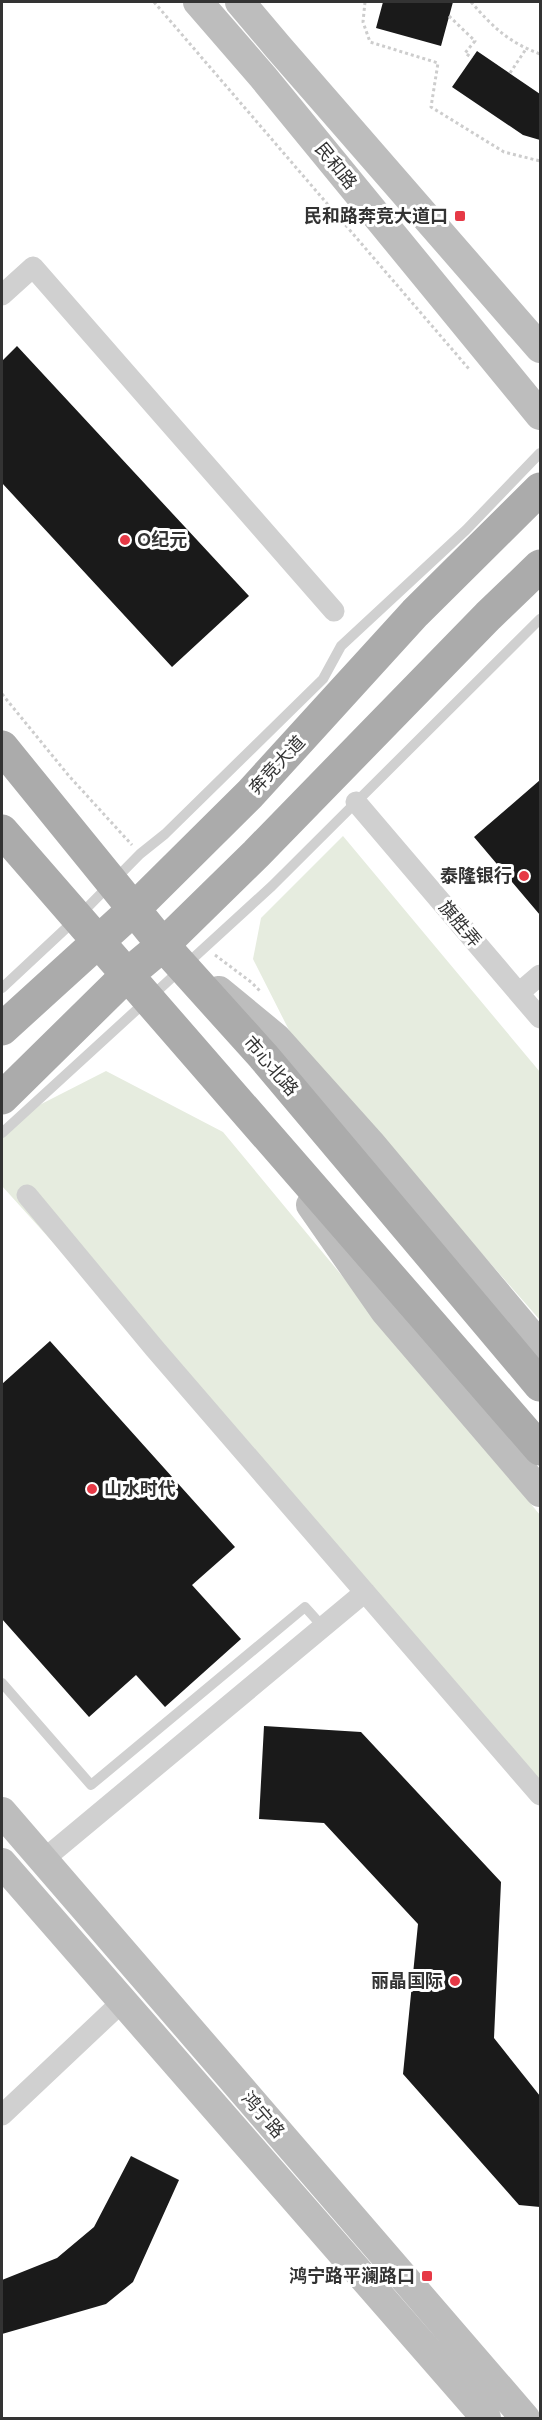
<svg xmlns="http://www.w3.org/2000/svg" width="542" height="2420" font-family="Ubuntu,'Noto Sans SC',sans-serif">
<style>
.green{fill:#e6ecdf}
.building{fill:#1a1a1a}
.lines{fill:none;stroke-linecap:round;stroke-linejoin:round}
.path{stroke:#cdcdcd;stroke-width:3;stroke-dasharray:3 3;stroke-linecap:butt}
.lane{stroke:#d0d0d0;stroke-width:10}
.street{stroke:#d0d0d0;stroke-width:21}
.secondary{stroke:#bdbdbd;stroke-width:30}
.primary{stroke:#ababab;stroke-width:33}
.poi-dot{fill:#e63946;stroke:#fff;stroke-width:2}
.labels{text-anchor:middle;stroke-width:6;stroke-linejoin:round;paint-order:stroke}
.street-label{font-size:18px;fill:#333;stroke:#fff}
.poi-label{font-size:18px;font-weight:bold;fill:#333;stroke:#fff;text-anchor:end}
</style>
<rect width="100%" height="100%" fill="#fff"/>
<path class="green" d="M343,836l197,236v248l-247,-282 -40,-79 8,-41z
M106,1071l117,61 317,383v267l-538,-596v-59l6,-6z"/>
<path class="building" d="M383,2h70l-12,44 -65,-18z
M477,51l63,43v46l-17,-5 -71,-48z
M17,346l232,250 -77,71 -170,-184v-122z
M540,780v135l-66,-78z
M50,1341l185,206 -43,38 49,54 -76,68 -29,-32 -47,42 -87,-98v-235z
M264,1726l97,6 140,150 -7,156 46,58v111l-21,-2 -116,-131 15,-150 -94,-101 -65,-4z
M131,2156l48,24 -46,102 -27,22 -104,30v-54l55,-22 37,-31z"/>
<g class="lines">
<path class="path" d="M154,2l315,367
M365,2l-2,20 7,20 68,21 -7,44 73,45 36,9
M471,2c22,25 37,40 69,52
M449,16l26,25 -10,12 7,5
M510,73l16,-24
M2,694l67,82 63,69
M215,955l36,27 10,10"/>
<path class="lane" d="M2,988l75,-70 63,-64 25,-20 158,-155 18,-33 125,-116 74,-77
M2,1133l270,-247 268,-267
M2,1683l89,102 214,-178 18,20"/>
<path class="street" d="M2,295l31,-28 301,344
M356,802l184,216
M519,993l21,-18
M27,1195l128,154 385,446
M43,1860l322,-268
M2,2115l121,-114"/>
<path class="secondary" d="M198,2l65,75 277,338
M240,2l38,45 262,301
M219,991l57,47 94,105 170,203
M311,1205l74,106 155,181
M2,1812l523,606
M2,1863l484,555"/>
<path class="primary" d="M2,747l161,198 100,111 277,329
M2,831l538,618
M2,1029l132,-120 116,-115 165,-181 125,-124
M2,1098l125,-123 36,-30 93,-91 232,-238 52,-50"/>
</g>
<g class="poi-dot">
<rect x="454" y="210" width="12" height="12" rx="3"/>
<circle cx="125" cy="540" r="6"/>
<circle cx="524" cy="876" r="6"/>
<circle cx="92" cy="1489" r="6"/>
<circle cx="455" cy="1981" r="6"/>
<rect x="421" y="2270" width="12" height="12" rx="3"/>
</g>
<g class="labels">
<g class="street-label">
<text transform="translate(336 166) rotate(51)" y="6">民和路</text>
<text transform="translate(277 765) rotate(-47)" y="6">奔竞大道</text>
<text transform="translate(460 924) rotate(50)" y="6">旗胜弄</text>
<text transform="translate(271 1066) rotate(49)" y="6">市心北路</text>
<text transform="translate(263 2115) rotate(49)" y="6">鸿宁路</text>
</g>
<g class="poi-label">
<text x="448" y="222">民和路奔竞大道口</text>
<text x="137" y="546" text-anchor="start">O纪元</text>
<text x="512" y="882">泰隆银行</text>
<text x="104" y="1495" text-anchor="start">山水时代</text>
<text x="443" y="1987">丽晶国际</text>
<text x="415" y="2282">鸿宁路平澜路口</text>
</g>
</g>
<rect width="542" height="2420" fill="none" stroke="#333333" stroke-width="6"/>
</svg>
